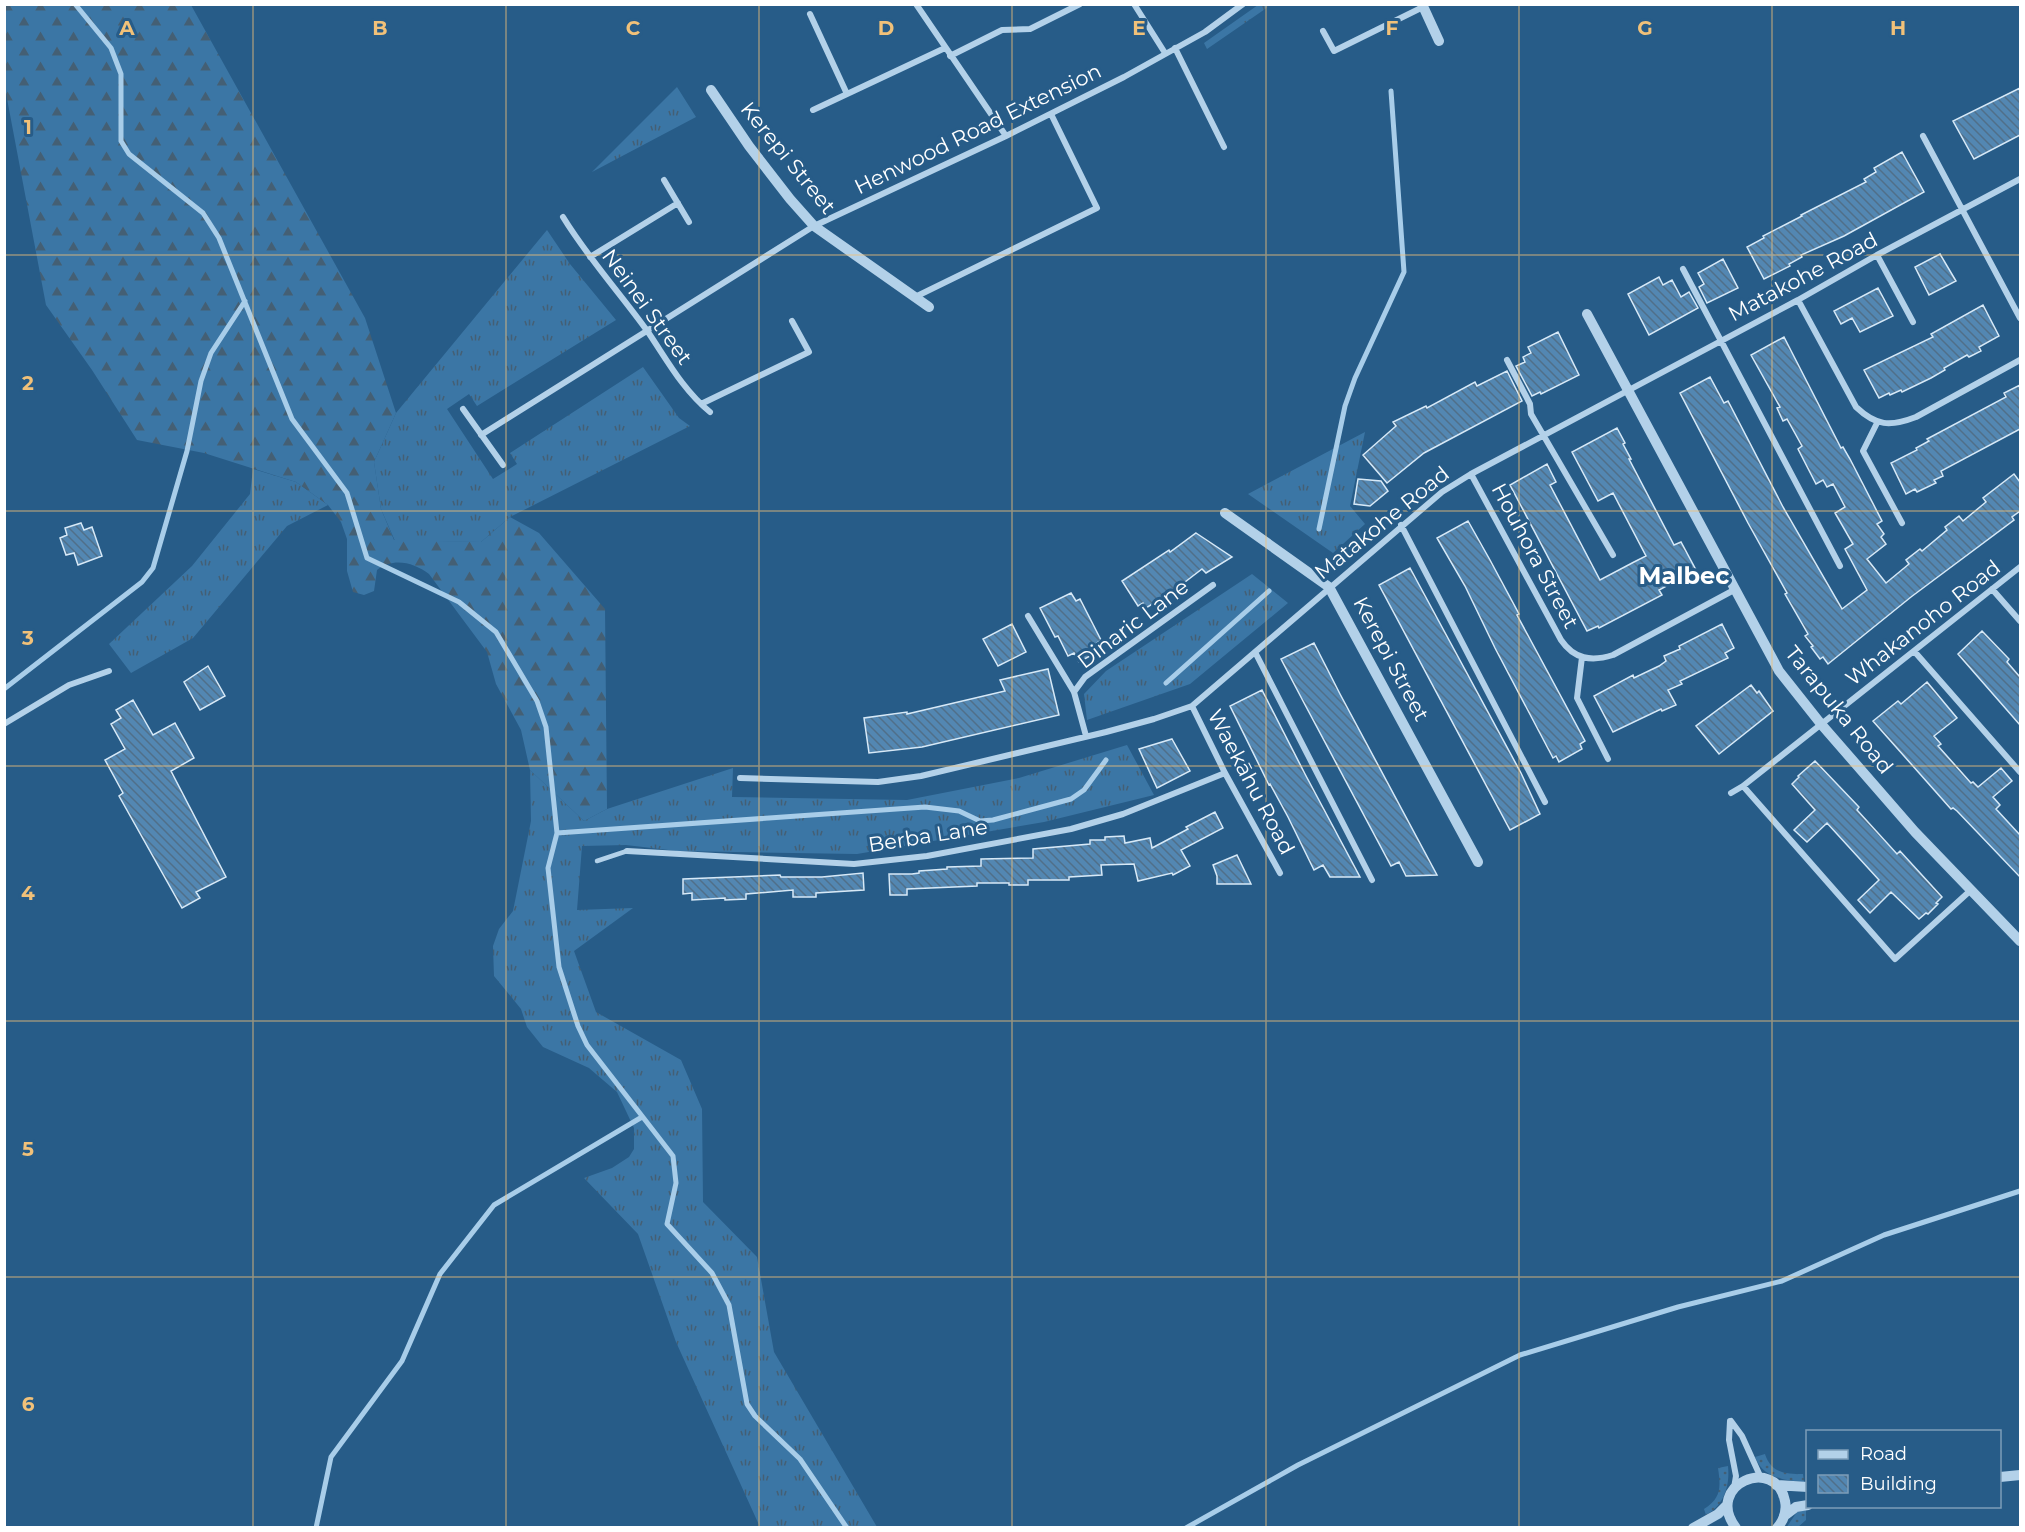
<svg xmlns="http://www.w3.org/2000/svg" width="2025" height="1532" font-family="Montserrat,sans-serif">
<style>
.grass{fill:url(#grass-tufts)}
.forest{fill:url(#forest-firs)}
.park{fill:url(#park-dots)}
.lines{fill:none;stroke-linecap:round;stroke-linejoin:round}
.stream{stroke:#a8cde9;stroke-width:5}
.building{fill:url(#building-back-hatch);stroke:#d7e9f7;stroke-width:1.5}
.service{stroke:#b3d1e9;stroke-width:4.5}
.minor{stroke:#b3d1e9;stroke-width:6}
.tertiary{stroke:#b3d1e9;stroke-width:10}
.grid{fill:none;stroke:#f1c179;stroke-width:1.5;stroke-opacity:0.55}
.labels{text-anchor:middle;stroke-width:6;stroke-linejoin:round;paint-order:stroke}
.street-label{font-size:21px;fill:#fff;stroke:#275c88}
.quarter-label{font-size:24px;font-weight:bold;fill:#fff;stroke:#275c88}
.grid-label{font-size:20px;text-anchor:middle;font-weight:bold;fill:#f1c179;stroke:#275c88;stroke-width:6;stroke-linejoin:round;paint-order:stroke}
</style>
<defs>
<pattern id="grass-tufts" width="24" height="20" patternUnits="userSpaceOnUse" patternTransform="scale(1.5)"><rect width="24" height="20" fill="#3b76a5"/><path d="M3 7l-1-3M5 7V3M7 7l1-3M15 17l-1-3M17 17v-4M19 17l1-3" fill="none" stroke="#445f74"/></pattern>
<pattern id="forest-firs" width="22" height="20" patternUnits="userSpaceOnUse" patternTransform="scale(1.5)"><rect width="22" height="20" fill="#3b76a5"/><path d="M5 1l3.5 6h-7zM16 11l3.5 6h-7z" fill="#445f74"/></pattern>
<pattern id="park-dots" width="8" height="8" patternUnits="userSpaceOnUse" patternTransform="scale(1.5)"><rect width="8" height="8" fill="#3b76a5"/><path d="M2 2h.1M6 6h.1" fill="none" stroke="#445f74" stroke-width="1.8" stroke-linecap="round"/></pattern>
<pattern id="building-back-hatch" width="6" height="6" patternUnits="userSpaceOnUse" patternTransform="scale(1.5)"><rect width="6" height="6" fill="#5387b2"/><path d="M-1 5l2 2M0 0l6 6M5-1l2 2" fill="none" stroke="#506f89"/></pattern>
</defs>
<rect width="100%" height="100%" fill="#275c88"/>
<path class="grass" d="M1258,5h8l2,2 -61,42 -3,-6z
M677,87l19,30 -104,55z
M547,230l23,34 46,56 -139,86 -8,-12 -22,15 46,70 24,-15 -7,-11 133,-86 36,51 11,8 -180,91 -29,25 -86,-1 -14,-32 -7,-47 22,-49z
M1365,432l-15,74 15,18 -32,29 -85,-59z
M253,469l43,13 32,23 -41,21 -94,112 -62,35 -22,-29 83,-78 58,-72z
M1252,574l36,29 -98,81 -103,36 -3,-26 22,-23z
M1127,745l27,50 -110,27 -187,32 -180,-3 -51,-6 -44,1 -5,64 56,-2 -59,43 22,61 85,48 21,49 1,93 54,55 17,95 103,175h-117l-84,-185 -38,-108 -54,-56 28,-10 17,-11 5,-8v-21l-17,-36 -28,-24 -46,-21 -16,-20 -6,-18 -27,-33 -1,-30 6,-17 14,-18 18,-90 -1,-51 54,51 23,-12 126,-41 -1,29 175,3 112,-22z"/>
<path class="forest" d="M4,5h187l174,313 31,95 -22,49 7,47 13,31 87,2 29,-25 29,16 66,76 2,200 -23,12 -54,-51 -9,-40 -25,-46 -9,-32 -58,-78c-15,-11 -35,-17 -52,-4l-3,21 -10,4 -11,-3 -6,-21v-32l-6,-17 -13,-17 -32,-23 -92,-29 -67,-13 -45,-70 -46,-65 -41,-217z"/>
<path class="park" d="M1765,1454c6,19 20,20 38,20l1,8c-20,-2 -41,-4 -49,-25z
M1728,1466c2,20 -4,39 -22,49l-2,-6c17,-11 17,-21 14,-41z
M1806,1510v10l-8,7 -12,1 11,-16z"/>
<g class="lines">
<path class="stream" d="M75,4l36,44 10,26v67l8,13 74,59 16,25 73,181 55,74 20,65 92,44 37,30 41,69 9,26 11,106 -9,35 11,99 19,59 9,19 86,111 3,27 -9,41 45,49 17,32 18,99 8,12 45,43 47,69
M1319,529l26,-123 10,-28 49,-106 -13,-181
M1166,683l103,-92
M4,689l138,-107 11,-14 34,-117 14,-70 10,-28 34,-52
M557,833l368,-26 34,4 21,10 13,-1 78,-21 13,-9 22,-30
M316,1528l15,-71 71,-96 38,-87 54,-69 148,-88
M1186,1528l112,-63 222,-110 158,-48 104,-26 102,-46 136,-44"/>
</g>
<path class="building" d="M2020,88v47l-46,24 -21,-38z
M1902,152l22,40 -80,44 -43,19 1,2 -13,7 1,2 -26,13 -17,-32 17,-9 -1,-2 39,-20 -1,-1 65,-33 -2,-3 12,-7 -2,-4z
M1940,254l16,27 -27,14 -14,-28z
M1723,259l15,29 -31,15 -8,-16 5,-3 -6,-11z
M1659,277l4,8 9,-5 9,17 8,-5 9,16 -49,27 -21,-41z
M1878,288l15,28 -33,16 -8,-14 -11,6 -7,-13z
M1983,305l16,31 -20,11 2,4 -12,6 -2,-2 -23,13 1,2 -14,8 -29,14 -1,-2 -11,5 -1,-2 -10,5 -15,-28 69,-33 -2,-3z
M1558,332l21,43 -38,19 -1,-2 -8,4 -16,-30 9,-4 -2,-5 8,-4 -3,-6z
M1784,337l57,111 2,-1 7,12 32,62 -5,3 7,10 -3,3 5,7 -19,15 19,24 23,-19 -3,-4 14,-11 2,2 25,-21 -2,-3 14,-11 4,5 23,-19 -3,-4 31,-24 6,8v29l-8,6 2,3 -103,77 -83,67 -5,-7 -3,2 -9,-12 2,-1 -8,-10 3,-2 -23,-40 2,-1 -39,-70 -68,-130 30,-16 14,26 4,-2 55,106 59,102 25,-19 -22,-41 8,-5 -18,-31 10,-6 -12,-23 -6,3 -4,-7 -7,4 -18,-35 4,-3 -15,-27 -4,2 -6,-13 3,-1 -29,-52z
M1507,371l15,30 -98,52 -37,30 -24,-28 33,-29 -3,-4 33,-16 1,2 48,-26 2,4z
M2020,385v44l-79,42 2,5 -9,4 2,3 -19,9 -2,-3 -9,5 -15,-31 26,-13 -1,-2 13,-7 -2,-2 79,-42 -2,-4z
M1617,428l8,15 -2,1 8,15h-2l45,86 7,-3 15,28 -37,20 3,5 -63,33 -1,-2 -11,5 -77,-146 37,-21 9,18 -6,3 50,95 34,-18 12,-6 -33,-63 -15,8 -26,-49z
M1358,479l23,2 7,10 -18,15 -16,-2z
M1468,521l22,39 29,54 -2,1 68,126 -5,3 2,5 -23,13 -3,-6 -3,2 -58,-110 -30,-62 -28,-48z
M81,523l3,7 8,-3 10,29 -24,9 -4,-12 -8,2 -6,-17 7,-3 -2,-7z
M1196,533l36,24 -26,16 -4,-4 -30,23 -26,16 -3,-5 -5,3 -16,-25 47,-31 1,2z
M1410,568l111,205 19,41 -30,16 -131,-245z
M1071,593l5,8 4,-2 21,41 -4,3 4,7 -22,12 -5,-9 -6,3 -10,-20 -3,1 -15,-29z
M1012,624l14,28 -28,14 -15,-27z
M1722,624l12,24 -9,5 3,5 -48,23 2,3 -14,6 8,15 -14,6 -1,-2 -48,23 -19,-36 39,-21 1,3 25,-12 7,-5 -2,-5 16,-7 -1,-3z
M1982,631l27,28 -2,3 13,15v48l-62,-71z
M1314,643l26,51 97,181 -31,1 -7,-14 -8,4 -88,-165 -22,-42z
M208,666l17,30 -25,14 -16,-28z
M1048,669l11,46 -137,32 -53,6 -5,-35 43,-6v2l98,-23 -5,-11z
M1927,682l30,36 -23,18 7,8 -3,2 33,37 2,-1 5,5 23,-19 11,13 -19,16 7,8 -4,4 24,26v42l-63,-66 -4,-3 -2,1 -78,-88 25,-20 3,3z
M1751,685l6,8 2,-2 14,20 -54,43 -23,-28z
M1262,690l43,84 55,103h-30l-7,-12 -9,5 -26,-53 -18,-33 -1,1 -39,-79z
M133,700l20,35 22,-12 19,35 -23,13 55,106 -30,15 4,6 -18,10 -63,-112 4,-3 -18,-33 20,-11 -14,-25 10,-6 -5,-8z
M1172,739l18,32 -33,17 -18,-39z
M1815,761l44,46 -2,3 40,44 3,-3 42,46 -6,6 2,1 -10,10 -2,-1 -7,6 -28,-27 -21,21 -12,-13 21,-20 -52,-57 -20,19 -13,-12 21,-20 -23,-26 7,-7 -1,-1z
M1215,812l8,16 -42,22 9,16 -17,9 -1,-2 -34,8 -4,-17 -33,1 1,10 -33,2v3h-41v5h-19v-2h-32v3l-70,3v6h-17l-1,-21h23l7,-1v-2l28,-2v-2l34,-1v-7l52,-1v-9l57,-5v-4h15v-3l19,-1 1,7 25,-5 2,10 36,-19 -2,-2z
M1237,855l14,29h-34v-8l-4,-11z
M863,873l1,17 -48,3v4h-23v-7l-47,4v5l-21,1v-2l-33,2v-7l-9,1v-15l97,-4 1,2h41z"/>
<g class="lines">
<path class="service" d="M597,861l30,-10"/>
<path class="minor" d="M916,4l90,132
M1134,4l31,49
M810,14l37,80
M1323,31l11,20 89,-44
M1175,48l49,99
M950,56l52,-26 28,-1 50,-25
M813,110l132,-62
M1923,136l97,182
M664,180l25,42
M563,217c25,41 57,76 85,115 19,28 35,58 62,80
M1877,255l36,67
M590,257l88,-54
M1683,269l157,297
M915,297l182,-89 -46,-94
M1798,300l58,107c20,19 34,20 60,10l104,-57
M1507,360l23,44 1,10 82,141
M701,404l108,-52 -17,-31
M463,409l40,56
M1877,423l-14,28 39,72
M481,435l333,-209 192,-90 118,-59 81,-45 38,-28
M1471,474l90,166c13,19 30,22 52,15l121,-65
M1401,525l144,277
M1992,589l28,32
M1028,616l46,76 12,44
M1914,651l106,121
M1255,652l117,228
M1582,657l-5,41 31,61
M1074,692l11,-15 128,-92
M1192,706l33,67 55,100
M4,724l65,-39 40,-14
M740,778l138,4 43,-6 185,-44 48,-13 38,-13 250,-214 29,-18 327,-174 79,-45 143,-76
M1743,786l152,173 76,-69
M1731,793l12,-7 277,-219
M627,851l227,13 73,-8 144,-27 52,-15 102,-41
M1730,1421l-1,19 7,36 -2,12
M1731,1421l11,15 19,42"/>
<path class="tertiary" d="M1422,4l17,37
M711,90l38,56 41,53 24,27 115,81
M1587,314l192,357 42,53 94,108 105,109
M1225,513l104,74 149,275
M2000,1477l20,-2
M1776,1485l32,2
M1784,1516l12,-9 12,-2
M1693,1528l25,-14 9,-9
M1736,1528c-33,-44 40,-73 49,-27 2,10 -1,19 -8,27"/>
</g>
<path class="grid" d="M253,4v1524M506,4v1524M759,4v1524M1012,4v1524M1266,4v1524M1519,4v1524M1772,4v1524M4,255h2016M4,511h2016M4,766h2016M4,1021h2016M4,1277h2016"/>
<g class="labels">
<g class="street-label">
<text transform="translate(978 129) rotate(-26)" y="7">Henwood Road Extension</text>
<text transform="translate(788 158) rotate(51)" y="7">Kerepi Street</text>
<text transform="translate(1803 277) rotate(-28)" y="7">Matakohe Road</text>
<text transform="translate(647 307) rotate(54)" y="7">Neinei Street</text>
<text transform="translate(1382 523) rotate(-39)" y="7">Matakohe Road</text>
<text transform="translate(1535 556) rotate(62)" y="7">Houhora Street</text>
<text transform="translate(1923 623) rotate(-38)" y="7">Whakanoho Road</text>
<text transform="translate(1133 624) rotate(-37)" y="7">Dinaric Lane</text>
<text transform="translate(1391 659) rotate(62)" y="7">Kerepi Street</text>
<text transform="translate(1839 710) rotate(51)" y="7">Tarapuka Road</text>
<text transform="translate(1251 782) rotate(62)" y="7">Waekāhu Road</text>
<text transform="translate(928 836) rotate(-9)" y="7">Berba Lane</text>
</g>
<g class="quarter-label">
<text x="1684" y="584">Malbec</text>
</g>
</g>
<g class="grid-label">
<text x="127" y="35">A</text>
<text x="380" y="35">B</text>
<text x="633" y="35">C</text>
<text x="886" y="35">D</text>
<text x="1139" y="35">E</text>
<text x="1392" y="35">F</text>
<text x="1645" y="35">G</text>
<text x="1898" y="35">H</text>
<text x="28" y="134">1</text>
<text x="28" y="390">2</text>
<text x="28" y="645">3</text>
<text x="28" y="900">4</text>
<text x="28" y="1156">5</text>
<text x="28" y="1411">6</text>
</g>
<rect width="2025" height="1532" fill="none" stroke="#ffffff" stroke-width="12"/>
<rect x="1806" y="1430" width="195" height="78" fill="#275c88" stroke="#7d9db8" stroke-width="1.5"/>
<rect x="1818" y="1450" width="30" height="9" fill="#b3d1e9" stroke="#7d9db8" stroke-width="1.5"/>
<text x="1860" y="1460" font-size="18" fill="#ffffff">Road</text>
<rect x="1818" y="1475" width="30" height="18" fill="url(#building-back-hatch)" stroke="#7d9db8" stroke-width="1.5"/>
<text x="1860" y="1490" font-size="18" fill="#ffffff">Building</text>
</svg>
